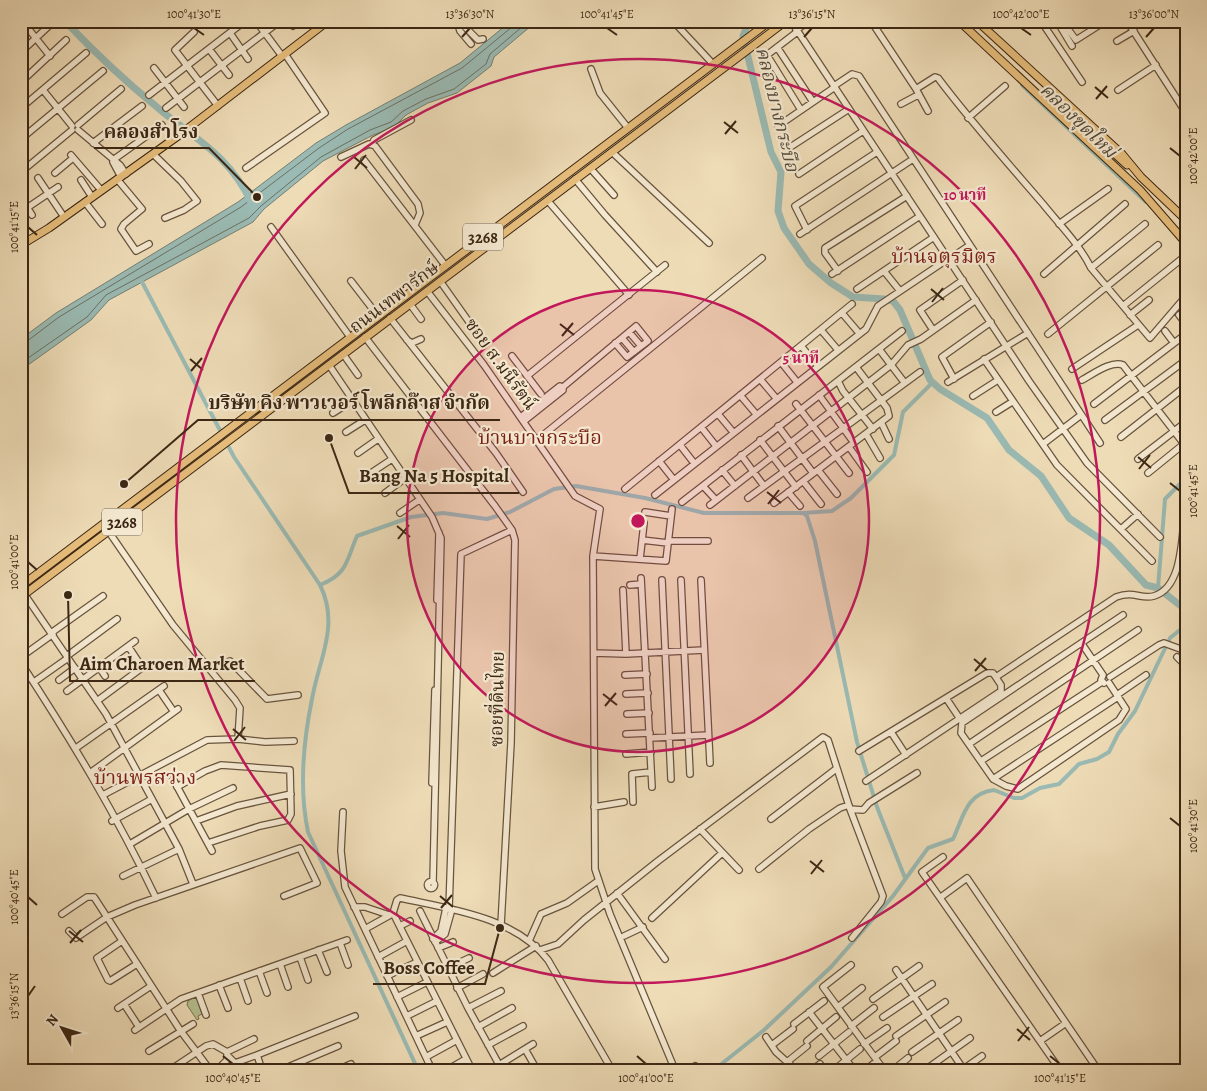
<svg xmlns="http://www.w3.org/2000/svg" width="1207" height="1091" font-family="Alegreya,'Noto Serif Thai',serif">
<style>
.green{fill:#b6c190;stroke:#797452}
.water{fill:#9abab3;stroke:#747f73}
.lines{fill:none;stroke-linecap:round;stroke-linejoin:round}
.shore{stroke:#6b7064;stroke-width:1}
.canal{stroke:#9abab3;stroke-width:4}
.river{stroke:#9abab3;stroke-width:7}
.minor-casing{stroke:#68543d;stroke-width:8}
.major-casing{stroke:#3c2714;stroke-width:9}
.minor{stroke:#f4e8d0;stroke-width:5.5}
.major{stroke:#e7be7c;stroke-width:7}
.ticks{fill:none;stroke:#3c2714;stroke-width:2}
.ring{fill:none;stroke:#c2185b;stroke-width:2.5}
.labels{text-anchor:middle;stroke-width:4.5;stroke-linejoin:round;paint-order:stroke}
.shield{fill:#f4e8d0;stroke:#73614c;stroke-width:1}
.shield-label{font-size:16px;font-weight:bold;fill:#3c2714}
.street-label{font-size:18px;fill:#3c2714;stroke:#f4e8d0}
.water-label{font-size:19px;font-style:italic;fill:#544c3c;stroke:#f4e8d0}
.quarter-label{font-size:20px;fill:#7a1f14;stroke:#f4e8d0}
.centre{fill:#c2185b;stroke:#f4e8d0;stroke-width:2.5}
.ring-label{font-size:15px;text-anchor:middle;font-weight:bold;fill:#c2185b;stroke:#f4e8d0;stroke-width:4.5;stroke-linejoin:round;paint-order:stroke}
.leader{fill:none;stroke:#3c2714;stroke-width:2}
.callout-dot{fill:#3c2714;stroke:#f4e8d0;stroke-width:2}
.callout-label{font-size:19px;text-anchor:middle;font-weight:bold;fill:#3c2714;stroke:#f4e8d0;stroke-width:4.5;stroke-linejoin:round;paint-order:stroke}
.neatline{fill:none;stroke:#3c2714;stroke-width:2}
.ticks-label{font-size:12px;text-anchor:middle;fill:#3c2714}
</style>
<rect width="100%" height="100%" fill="#eedcb7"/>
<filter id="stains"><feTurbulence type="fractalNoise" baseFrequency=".004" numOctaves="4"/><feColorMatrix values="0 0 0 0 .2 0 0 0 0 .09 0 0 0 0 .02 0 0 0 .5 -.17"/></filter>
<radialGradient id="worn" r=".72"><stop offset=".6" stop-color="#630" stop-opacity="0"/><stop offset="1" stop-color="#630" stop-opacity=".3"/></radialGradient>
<path class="green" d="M196,996l6,18 -4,2 1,3 -2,1 -10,-15 1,-4z"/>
<path class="water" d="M511,21h26l-43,36 -3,9 -34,27 -29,10 -22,12 -12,12 -21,8 -50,26 -59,48 -11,13 -144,78 -18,20 -70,50v-31l35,-26 182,-111 78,-59 30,-18 114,-62z"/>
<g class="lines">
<path class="shore" d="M21,342h5l33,-25 182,-110 78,-59 29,-19 114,-61 50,-41 2,-6
M21,363l66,-46 19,-22 143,-77 12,-12 60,-49 49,-27 21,-8 12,-11 23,-12 28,-10 32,-25 4,-10 39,-33"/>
<path class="canal" d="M1022,85l124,117
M1180,231l6,5
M141,280l93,177 86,128c20,40 -1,74 -8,114 -9,44 -13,90 -4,133l110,238
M803,513l29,-2 19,-13 43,-43 9,-43 30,-30
M320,585c28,-11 26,-24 37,-49l54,-19 32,-4 44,6 23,-7 44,-23 22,-3 69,12 59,15h99l4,3 8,25 42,201 20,65 28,71
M1158,588l7,-89 21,-21
M714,1070l50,-40 67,-63 62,-71 35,-48 25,-9c10,-21 13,-46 41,-49l20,8h8l18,-10 19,-4 20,-20 18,-5 12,-7 9,-18 17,-23 35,-73 16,-13"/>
<path class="river" d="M65,21c29,31 60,60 93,87 38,32 71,47 93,94
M749,21l-6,15 28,116 10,20 -3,39 6,17 25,36 22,19 22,14 31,2 9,2 7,9 30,70 10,9 47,29 22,32 32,26 28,42 40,27 37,40 12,3 28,22"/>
<defs>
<path id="minor" d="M256,21l26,35
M290,21l3,5
M457,21l3,10 11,13
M459,21l19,19 5,-1
M673,21l40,43
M791,21l238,360 58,82 73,74
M871,21l45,68 19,-12 3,1c33,44 69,84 105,126 16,20 37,41 48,64l59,70 36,-42
M1041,21l41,61
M1057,21l15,25
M1062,21l14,19 22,-14v-5
M1127,21l59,92
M23,22l27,34
M796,30l14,-9
M194,32l-19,18 43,56
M797,32l-30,23 34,55
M230,33l18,26
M1117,41l17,-10
M777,47l36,55
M209,49l20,26
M21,52l31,-29
M154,68l30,39
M591,69l9,24 28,35
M21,82l45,-42
M834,86l18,-12 7,2 241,367
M916,89l12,22
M43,90l29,36
M1118,90l38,-25
M149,95l96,-74
M901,104l17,-9
M21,108l65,-55
M166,108l114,-87
M968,118l37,-32
M78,125l43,-36
M778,126l57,-39
M78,130l42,35 6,9
M21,139l82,-68
M93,143l49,-37
M372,144l2,-4 37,-20
M792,146l57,-37
M612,152l97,91
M153,154l28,27 16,20 -13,9 -19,8
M71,155l30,35
M341,157l28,-13 6,2 43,58 2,9 -5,12
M113,160l49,-35
M364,160l81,105
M113,162l8,15
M246,168l79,-55 -40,-59
M590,168l24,27
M21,172l51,-42
M55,173l18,-15
M799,174l64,-43
M38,178l26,39
M117,179l25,30 -18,15 -3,5 15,22 13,-7
M575,179l30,36 52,57
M81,180l11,17
M21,198l11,17
M548,201l81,94
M85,202l17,22
M21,212l37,-25
M1059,224l49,-35
M271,227l79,110
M807,230l-12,-24 82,-54
M800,234l113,-75
M949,259l21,-14
M1091,268l54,-44
M838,271l-13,-18v-5l82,-52
M884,271l16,20
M832,274l88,-58
M1044,274l81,-70
M351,281l27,35
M440,281l34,48
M857,289l77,-52
M427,291l57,74 91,131 25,13 -7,47 2,313 15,45 65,156
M410,304l11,15
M1123,306l61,-49
M842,313l17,20
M1130,315l19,-15
M1179,315l7,9
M390,318l106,135 27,39
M821,330l17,20
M933,330l-13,-20 43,-30
M1165,331l9,12
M629,332l12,14
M1048,334l110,-89
M365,337l130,169 17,24 3,10 -4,203 -10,182
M622,338l12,14
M407,340l5,3 9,-4
M801,346l17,20
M879,349l25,33
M343,354l15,21
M512,356l29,38
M984,359l73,106 95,96
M781,362l16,20
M329,365l103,152 9,21 -8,344
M1072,369l66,-44
M527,376l138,-111
M760,379l16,19
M954,379l-12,-22 49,-35
M1082,380c11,-6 30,-20 41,-15l61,79
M838,381l5,10 30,38
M948,382l80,-49
M563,387l73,-61 12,15 -21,16 -12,-14
M740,395l16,19
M819,395l35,48
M973,396l25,-16
M796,404l53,69
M1094,404l92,-70
M996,412l16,-10
M333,413l19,-12
M718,414l15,18
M521,417l39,-31 3,1v3l-39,31
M1105,420l81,-60
M881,422l8,17
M778,426l35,47
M701,427l15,19
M346,432l19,-12
M866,434l14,24
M1121,437l65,-51
M537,440l225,-182
M760,440l36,47
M1043,444l38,-29
M680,445l14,18
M849,447l18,25
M358,453l20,-14
M741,455l23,31
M1138,459l48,-37
M659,461l15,19
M722,470l13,16
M818,470l19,24
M371,473l21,-14
M1148,473l37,-30
M803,481l18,23
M703,486l13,14
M625,489l227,-185
M788,492l12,14
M385,493l19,-14
M655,495l211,-166 12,-23 70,-47
M748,498l172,-126
M682,502l220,-171
M774,503l115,-87 -2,-8 -31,-41
M710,505l181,-140 17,-20 13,-6 55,-39
M645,512l26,4
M400,513l19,-13
M1121,529l17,-15
M109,532l64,93 62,75 5,8 -2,31
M642,540l26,3
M669,541h39
M593,556l73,5 6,-52
M640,559l4,-36
M641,578l11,209
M662,580l9,199
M681,580l9,194
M701,580l9,183
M630,585l11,-1
M623,590l3,64
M25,595l81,119 73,135 14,35
M437,600l2,-67
M51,633l52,-37
M1082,644l21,31 -2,5 3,3
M128,646l14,21
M594,653l32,1 78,-4
M67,656l50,-37
M21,657l32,-23
M1177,657l9,9
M21,663c51,78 95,151 135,235
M99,667l6,9
M211,671l19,-10 37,38 31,-4
M625,675l22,-1
M996,677l120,-80c19,-7 24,3 38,-1 31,-9 27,-66 32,-91
M1110,677l49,-32 5,-2 22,8
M59,680l16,-12
M34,682l34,-24
M1109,683l17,26 -7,11 -101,69 -12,-3 -13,-7 -32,-46 1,-10 161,-108
M159,690l15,22
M67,691l68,-50
M626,694l22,-1
M1117,695l29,-20
M946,698l14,21
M97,701l50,-37
M627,714l22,-1
M891,732l15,23
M626,734l24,-1
M651,738l57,-3
M969,744l169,-114
M76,748l88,-62
M859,751l128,-78h6l8,12v6l-135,90
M626,754l25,-2
M981,761l121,-79
M90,773l88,-64
M173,779l39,72
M993,779l125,-82
M432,783l3,-93
M177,787l28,-16 16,-6 69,5 1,44 -3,6 -28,6 -52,17
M103,795l104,-55 31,-1 27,3 29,-1
M633,802l-1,-28 19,-2
M594,807l30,-5
M850,809l13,1 6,-7 48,-30
M343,812l-2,39 4,36 87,183
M771,819l65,-50
M112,821l40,-22
M196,821l41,-15 54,-12
M700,829l39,41
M130,844l59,-35 44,-21
M943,857l-21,15 138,198
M759,869l50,-40 31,-21 9,-3
M123,876l56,-27
M427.5 885a3.5 3.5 0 1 1 7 0a3.5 3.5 0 1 1-7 0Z
M617,893l48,66
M941,897l26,-19 131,192
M354,907h11l24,8
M449,909l12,-355 51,-24
M420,911l48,97 34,62
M62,914l25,-17h7l86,133 30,40
M652,918l70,-65
M1185,918l1,2
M400,926l10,-5
M365,929l27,-15
M69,931l7,7 31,-21 28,-12 165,-57 17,35 -33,13
M624,936l19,-9
M433,939l8,-8 5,-23
M122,941l-25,17 11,22 2,1 27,-17
M529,941l12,-27 26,-11 31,-22
M435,942l10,-8 7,-25
M340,943l8,22
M438,948l15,-6
M318,950l9,22
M540,950l18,-6 26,-24 74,-59 165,-124 5,3 22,69 33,87 -2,6 -29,36
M300,957l8,23
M378,957l29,-16
M280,964l8,23
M851,965l-28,22 61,83
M448,968l21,-10
M896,970l68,100
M259,971l8,22
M493,973l43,-27
M387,976l30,-14
M240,978l8,23
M219,985l9,23
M457,988l26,-14
M198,993l8,22
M397,997l30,-15
M873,999l46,-33
M124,1004l15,23
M838,1007l24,-19
M118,1008l33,-22
M468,1008l33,-17
M809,1012l45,58
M407,1016l30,-15
M883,1017l49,-33
M794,1024l30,-23
M851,1026l23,-18
M478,1027l34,-19
M135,1030l46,-31 166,-59
M416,1036l31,-14
M896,1036l49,-34
M766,1037l10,15 20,18
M807,1041l29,-24
M1040,1041l26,-18
M864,1044l23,-16
M488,1045l35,-19
M772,1045l21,-16
M525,1049l12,21
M149,1051l44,-27
M912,1052l46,-32
M228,1056l7,7 22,-8
M819,1056l30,-24
M426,1057l31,-17
M875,1057l21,-16
M787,1062l20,-16
M499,1065l34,-21
M170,1070l36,-24 7,-2 14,8
M217,1070l10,-10v-8l27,-13
M262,1070l-5,-15 98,-39
M281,1070l57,-24
M338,1070l13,-6
M447,1070l19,-11
M472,1070l-79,-157 4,-13 3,-2c50,11 115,19 148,62l64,110
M687,1070l8,-4
M783,1070l7,-6
M812,1070l8,-6
M834,1070l26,-21
M866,1070l7,-6
M893,1070l15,-12
M925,1070l45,-32
M962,1070l20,-14"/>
<path id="major" d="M959,21l181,169 46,53
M977,21l145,133 19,23 45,43
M1065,108l62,57
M21,245l28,-17 129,-92 150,-115
M21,586l749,-565
M21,597l765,-576"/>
</defs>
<use href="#minor" class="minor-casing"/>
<use href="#major" class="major-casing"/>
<use href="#minor" class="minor"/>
<use href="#major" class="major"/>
</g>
<path class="ticks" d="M194,28l10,7M607,28l10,7M1021,28l10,7M462,37l8,-9M804,37l8,-9M1146,37l8,-9M1095,87l13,11M1096,99l11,-13M724,122l14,11M725,134l11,-13M1170,148l10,8M354,157l13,11M355,169l11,-14M28,227l9,8M931,289l13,11M932,302l11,-14M560,324l14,11M562,336l11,-13M190,359l13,11M191,371l11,-13M1138,457l13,11M1139,469l11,-14M1170,483l10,8M767,492l14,11M768,504l11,-14M397,526l13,11M398,539l11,-14M28,562l9,8M974,659l13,11M975,671l11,-13M603,694l14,11M605,706l11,-13M233,729l13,11M234,741l11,-14M1170,818l10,8M810,861l14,11M811,874l11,-14M440,896l13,11M28,897l9,8M441,908l11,-13M69,931l14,11M70,943l11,-13M28,996l7,-10M1017,1029l13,11M1018,1041l11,-14M223,1056l10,8M637,1056l9,8M1050,1056l10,8"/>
<circle cx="638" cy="521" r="231" fill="#c2185b" fill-opacity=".12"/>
<g class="ring">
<circle cx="638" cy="521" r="231"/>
<circle cx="638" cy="521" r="462"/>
</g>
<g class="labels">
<g class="shield">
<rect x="463" y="223.5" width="40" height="27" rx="4"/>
<rect x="102" y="508.5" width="40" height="27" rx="4"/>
</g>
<g class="shield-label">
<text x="483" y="243">3268</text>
<text x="122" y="528">3268</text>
</g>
<g class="street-label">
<text transform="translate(394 297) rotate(-37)" y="6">ถนนเทพารักษ์</text>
<text transform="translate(501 364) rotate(54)" y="6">ซอย ส.มนีรัตน์</text>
<text transform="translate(497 699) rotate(-89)" y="6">ซอยที่ดินไทย</text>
</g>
<g class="water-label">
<text transform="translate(778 109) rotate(76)" y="7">คลองบางกระบือ</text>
<text transform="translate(1079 120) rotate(44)" y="7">คลองขุดใหม่</text>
</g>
<g class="quarter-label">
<text x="944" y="263">บ้านจตุรมิตร</text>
<text x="540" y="444">บ้านบางกระบือ</text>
<text x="145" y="784">บ้านพรสว่าง</text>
</g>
</g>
<circle cx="638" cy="521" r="8" class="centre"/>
<g class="ring-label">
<text x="965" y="200">10 นาที</text>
<text x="801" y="363">5 นาที</text>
</g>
<path class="leader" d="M257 197L209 148H94M124 484L198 420H500M329 438L349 493H519M68 595L70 681H255M500 928L485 984H373"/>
<g class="callout-dot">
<circle cx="257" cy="197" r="5"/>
<circle cx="124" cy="484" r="5"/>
<circle cx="329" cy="438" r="5"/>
<circle cx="68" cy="595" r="5"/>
<circle cx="500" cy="928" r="5"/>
</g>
<g class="callout-label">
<text x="151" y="138">คลองสำโรง</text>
<text x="349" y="409">บริษัท คิง พาวเวอร์ โพลีกล๊าส จำกัด</text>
<text x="434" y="482">Bang Na 5 Hospital</text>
<text x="162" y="670">Aim Charoen Market</text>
<text x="429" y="974">Boss Coffee</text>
</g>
<rect width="1207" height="1091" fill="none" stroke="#eedcb7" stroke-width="55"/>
<g transform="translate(62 1028) rotate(309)" stroke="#f4e8d0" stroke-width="4" paint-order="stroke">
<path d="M0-4L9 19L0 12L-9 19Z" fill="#3c2714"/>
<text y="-8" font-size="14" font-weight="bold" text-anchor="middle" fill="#3c2714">N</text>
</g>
<rect x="28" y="28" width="1152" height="1036" class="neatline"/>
<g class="ticks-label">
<text x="194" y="18">100°41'30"E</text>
<text x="470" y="18">13°36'30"N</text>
<text x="607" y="18">100°41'45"E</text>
<text x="812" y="18">13°36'15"N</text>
<text x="1021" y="18">100°42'00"E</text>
<text x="1154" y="18">13°36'00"N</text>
<text transform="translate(1193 156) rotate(-90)" y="4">100°42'00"E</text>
<text transform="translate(14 227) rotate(-90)" y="4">100°41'15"E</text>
<text transform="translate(1193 491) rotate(-90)" y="4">100°41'45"E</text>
<text transform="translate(14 562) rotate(-90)" y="4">100°41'00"E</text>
<text transform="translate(1193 826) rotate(-90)" y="4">100°41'30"E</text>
<text transform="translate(14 897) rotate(-90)" y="4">100°40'45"E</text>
<text transform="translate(14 996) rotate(-90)" y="4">13°36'15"N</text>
<text x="233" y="1082">100°40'45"E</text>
<text x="646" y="1082">100°41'00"E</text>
<text x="1060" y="1082">100°41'15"E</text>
</g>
<rect width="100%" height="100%" filter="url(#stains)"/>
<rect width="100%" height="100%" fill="url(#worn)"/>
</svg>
